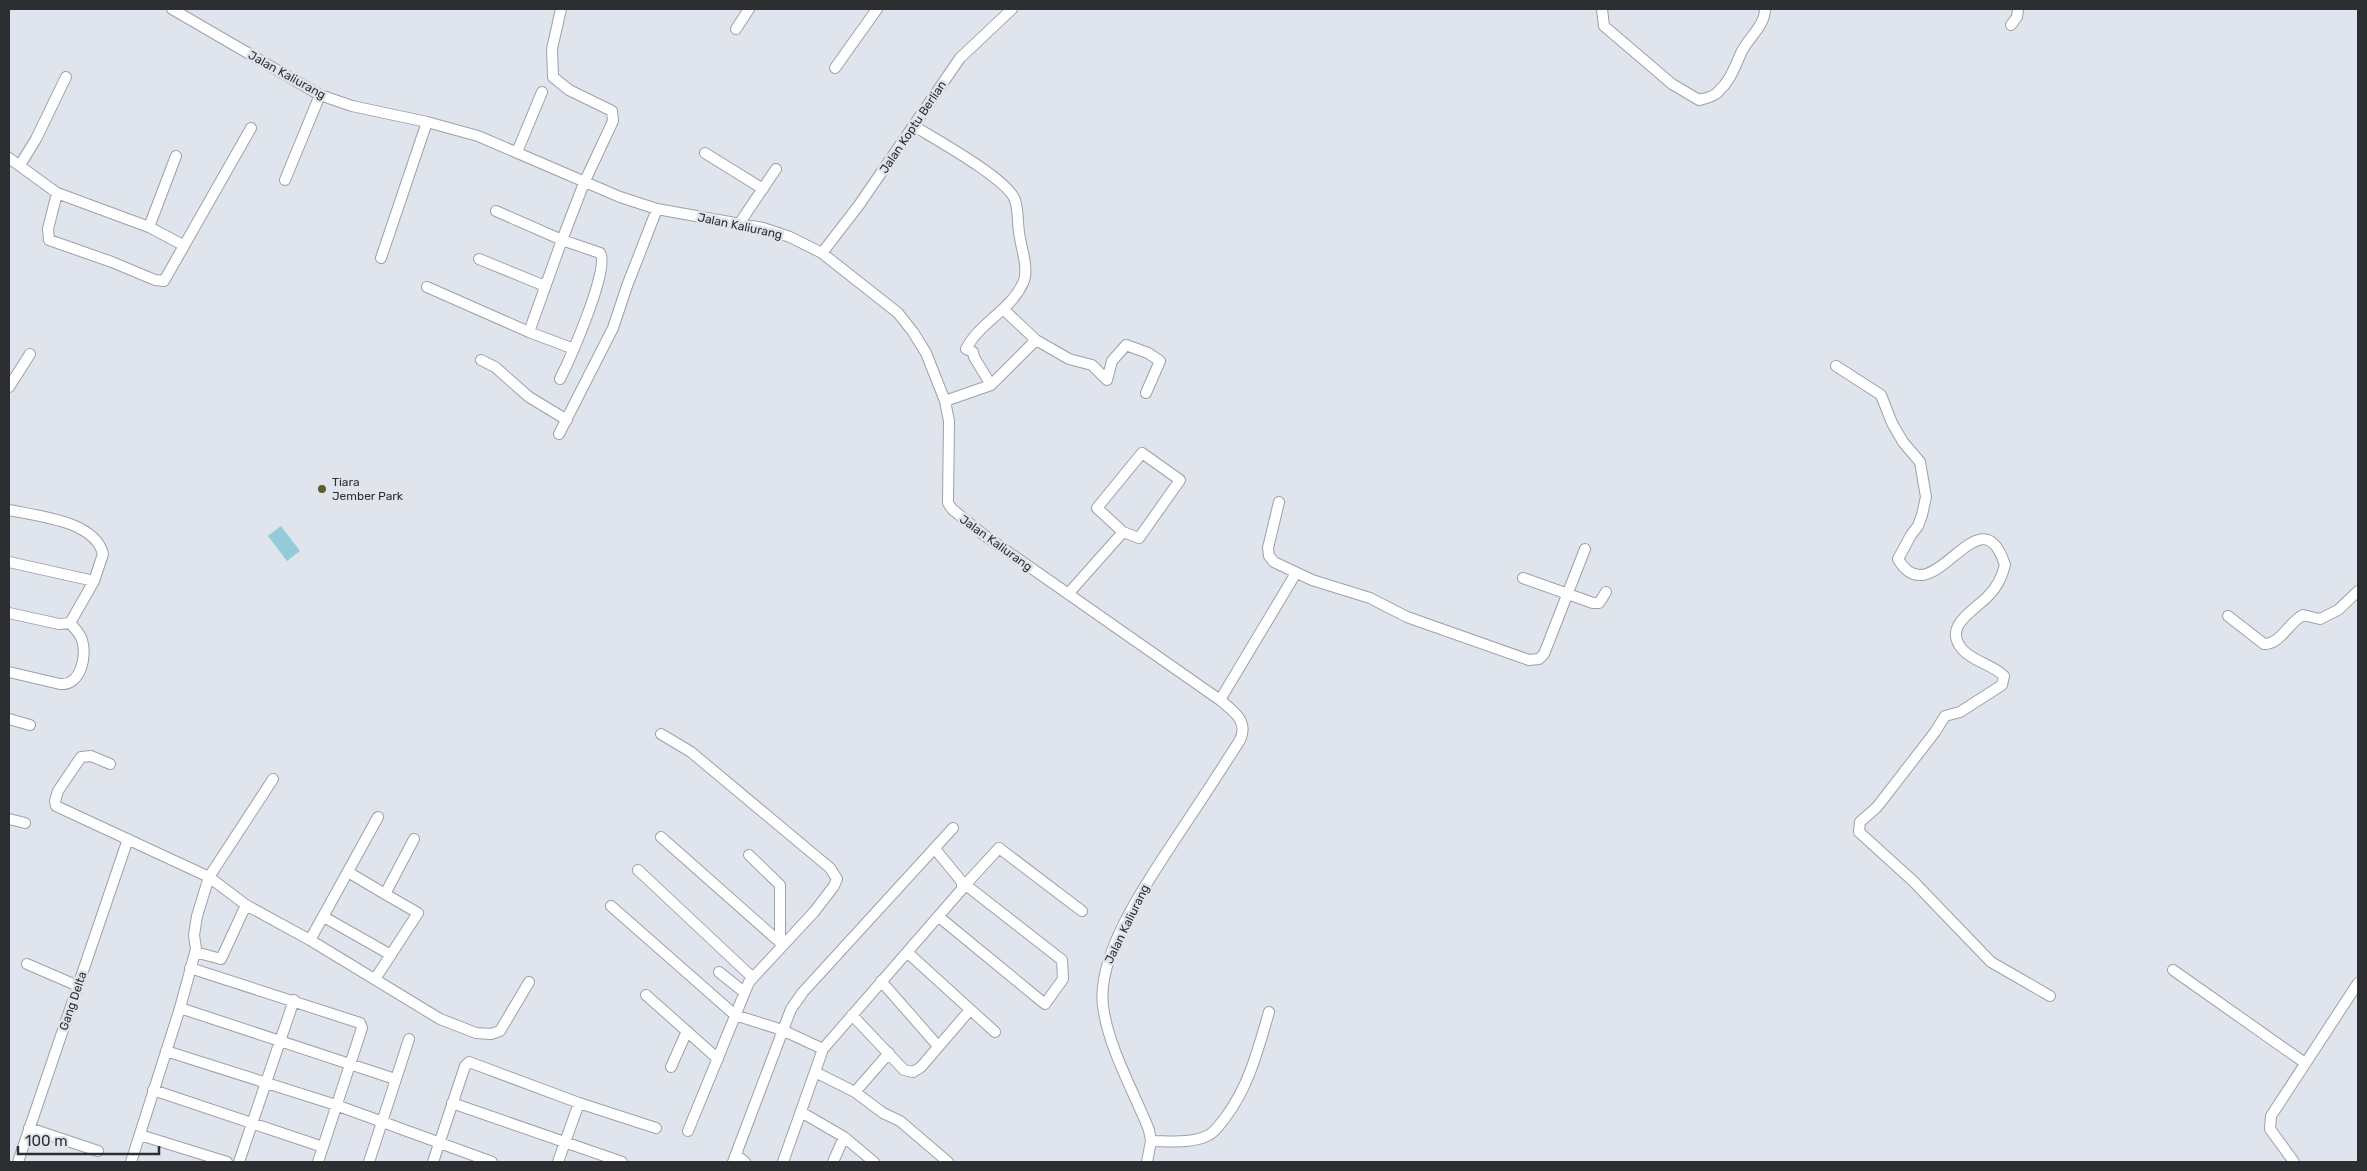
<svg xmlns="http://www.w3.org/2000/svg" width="2367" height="1171" font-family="Rubik,sans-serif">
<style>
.water{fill:#93cbd9}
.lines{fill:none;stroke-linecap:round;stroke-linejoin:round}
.minor-casing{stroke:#9da1a8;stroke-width:12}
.minor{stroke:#fff;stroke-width:10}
.poi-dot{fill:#5e5e2a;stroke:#e0e4ec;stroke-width:2}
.labels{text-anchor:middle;stroke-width:5;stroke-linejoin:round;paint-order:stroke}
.street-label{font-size:12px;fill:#2d2e31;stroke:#e0e4ec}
.poi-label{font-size:12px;fill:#2d2e31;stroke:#e0e4ec;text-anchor:start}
</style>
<rect width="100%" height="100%" fill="#e0e4ec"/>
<path class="water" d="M281,526l19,25 -13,10 -19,-25z"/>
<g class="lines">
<defs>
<path id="minor" d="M172,9l148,86 32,11 75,16 51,14 142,61 37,12 106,19 27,9 32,16 76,60 15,19 13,21 19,48 4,20 -1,82 4,6 32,26 236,165c13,11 29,21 20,40 -19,30 -38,59 -58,89 -29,45 -86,122 -79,177 5,41 31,86 46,124l2,11 -4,21
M1602,9l2,17 68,58 27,16c6,-2 12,-2 18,-7 13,-12 17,-24 24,-40 6,-14 24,-27 24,-44
M2011,25l6,-8 1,-8
M736,29l13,-20
M835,68l42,-59
M914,126c21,13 94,53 101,74 4,12 2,26 5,38 2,13 9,32 3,45 -12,27 -44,40 -57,66l7,3 1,5 17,28
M517,152l25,-60
M705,153l58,36
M9,158l48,35 92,34 34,18
M20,165l16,-26 30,-62
M285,180l35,-85
M57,193l-9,36 1,11 63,22 43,18 9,1 87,-153
M496,211l66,29 22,-57 29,-62 -1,-10 -43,-21 -16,-13 -1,-28 9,-40
M739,224l37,-55
M149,227l27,-71
M822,253l37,-48 101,-147 52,-49
M381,258l46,-136
M479,259l66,27
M427,287l102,45 45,17
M1003,309l33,31 33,19 23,6 15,15 5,-19 14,-16 22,8 12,8 -14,32
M529,332l33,-92 38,13c11,14 -31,108 -40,126
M481,360l14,7 34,30 38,23
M1836,366l45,29 11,28 11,19 17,20 6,35 -4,18 -4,11 -7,9 -13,24c35,60 82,-73 107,6 -3,12 -7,21 -16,30 -13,15 -47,30 -27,54 11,13 30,15 42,27l-2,9 -42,27 -15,4 -10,16 -58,75 -17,15 -1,10 54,49 78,81 59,34
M9,387l21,-33
M945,401l46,-16 45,-45
M559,434l54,-106 14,-42 30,-77
M1279,502l-11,46 1,8 5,6 38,18 58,18 37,19 122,43 10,-1 5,-5 41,-105
M9,510c29,6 86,11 94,44l-9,27 -24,42 -11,1 -50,-11
M9,562l85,19
M1523,578l70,25h6l7,-11
M1068,594l55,-62 16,6 41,-58 -38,-27 -45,55 26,24
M2228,616l36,28c16,1 25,-22 39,-29l17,4 18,-9 20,-19
M9,672l51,12c21,2 27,-28 22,-44 -2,-7 -8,-12 -12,-17
M1220,700l76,-127
M9,719l21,6
M661,734l30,18 139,116 7,11 -3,7 -20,26 -65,70 -61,149
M110,764l-19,-8 -10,1 -23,34 -3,10 1,5 153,71 37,28 64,35 130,79 36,14 15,1 9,-3 29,-49
M9,819l16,4
M661,837l122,108
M749,855l31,30v57
M638,870l114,107
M348,872l37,22 29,-55
M965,885l34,-37 83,63
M611,906l124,109 47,15 41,19
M324,917l67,38
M939,917l106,87 18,-25 -1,-19 -100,-78
M310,940l68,-123
M195,952l26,7 25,-54
M908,953l87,79
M27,964l51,22
M190,968l170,55 2,5 -44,134
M2173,970l132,93
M719,972l25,20
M375,979l43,-66 -33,-19
M881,981l57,65
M646,995l72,64
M180,1008l215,71
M852,1015l52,55 9,2 8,-5 48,-56
M166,1051l170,54 156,57
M671,1067l16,-36
M815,1072l40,20 28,21 17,8 48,41
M153,1090l170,57
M855,1092l34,-39
M452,1103l170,59
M801,1112l43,25 30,25
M29,1128l69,23
M140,1135l87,27
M1151,1141c18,0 41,3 58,-6 7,-4 11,-11 16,-17 24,-32 33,-68 44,-106
M736,1155l9,7
M18,1162l110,-323
M131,1162l49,-154 16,-59 -2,-14 3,-19 12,-39 64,-98
M239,1162l55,-162
M369,1162l40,-123
M433,1162l32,-96 4,-4 110,41 77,25
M558,1162l21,-59
M733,1162l58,-153 12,-17 150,-164
M783,1162l40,-113 139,-160v-7l-27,-33
M833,1162l11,-25
M2294,1162l-24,-33 1,-13 87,-133"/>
</defs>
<use href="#minor" class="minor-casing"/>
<use href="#minor" class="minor"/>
</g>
<circle class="poi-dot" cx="322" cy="489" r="5"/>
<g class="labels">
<g class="street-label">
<text transform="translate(287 75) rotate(29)" y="4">Jalan Kaliurang</text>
<text transform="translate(913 127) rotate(-56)" y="4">Jalan Koptu Berlian</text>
<text transform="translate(740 226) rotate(12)" y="4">Jalan Kaliurang</text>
<text transform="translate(996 543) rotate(36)" y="4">Jalan Kaliurang</text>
<text transform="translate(1127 924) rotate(-64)" y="4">Jalan Kaliurang</text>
<text transform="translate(73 1001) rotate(-71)" y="4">Gang Delta</text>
</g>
<g class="poi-label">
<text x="332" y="486">Tiara<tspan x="332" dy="14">Jember Park</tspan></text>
</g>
</g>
<rect width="2367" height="1171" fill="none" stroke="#2d2e31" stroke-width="20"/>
<path d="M18 1146v8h141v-8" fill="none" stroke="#2d2e31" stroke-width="2.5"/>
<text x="25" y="1146" font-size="15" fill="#2d2e31" stroke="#e0e4ec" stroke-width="4" paint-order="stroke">100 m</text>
</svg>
